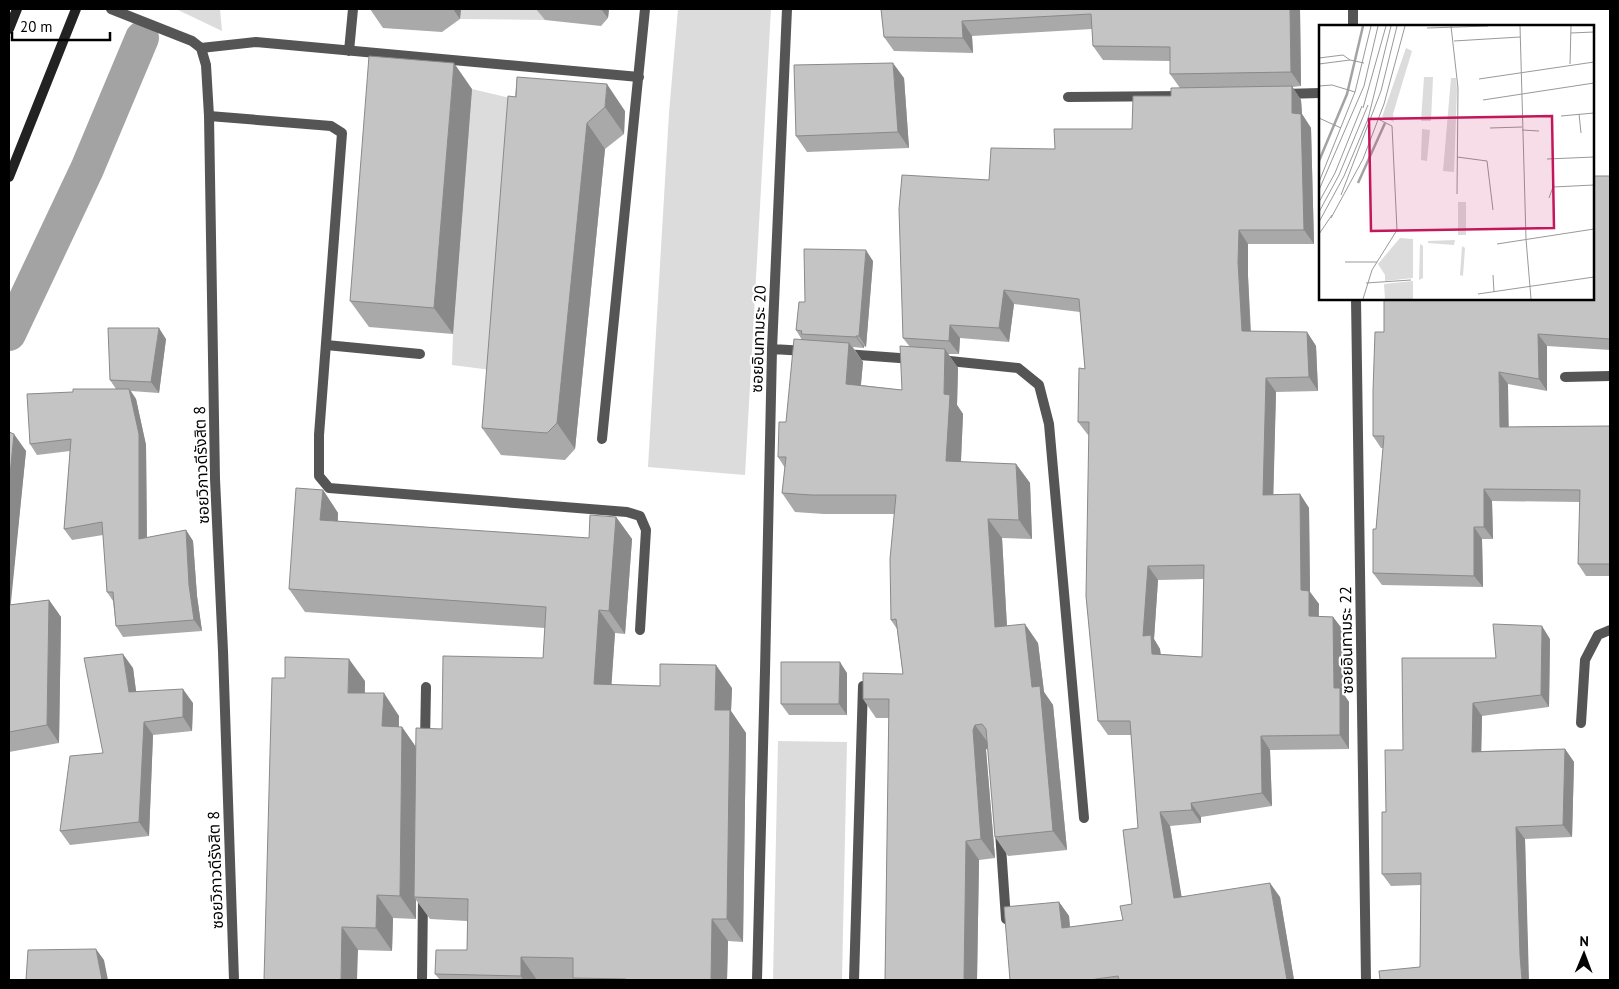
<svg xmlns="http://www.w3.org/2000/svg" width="1619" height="989" font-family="'PT Sans','Noto Sans Thai',sans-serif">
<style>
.green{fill:#dcdcdc}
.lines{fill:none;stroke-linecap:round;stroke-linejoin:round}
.canal{stroke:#a3a3a3;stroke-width:34}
.service{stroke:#555;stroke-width:10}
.minor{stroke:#555;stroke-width:10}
.secondary{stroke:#222;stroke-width:10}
.wall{fill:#a9a9a9;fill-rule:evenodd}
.shaded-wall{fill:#898989}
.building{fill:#c4c4c4;stroke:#898989;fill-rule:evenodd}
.labels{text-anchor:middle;stroke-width:4.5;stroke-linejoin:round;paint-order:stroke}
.street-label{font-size:16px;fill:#000;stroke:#fff}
.inset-river{fill:none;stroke:#a3a3a3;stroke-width:2.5}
.inset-road{fill:none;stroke:#999;stroke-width:1}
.view{fill:#c2185b;fill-opacity:0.15;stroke:#c2185b;stroke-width:2.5}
.inset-edge{fill:none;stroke:#000;stroke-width:2.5}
</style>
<rect width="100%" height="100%" fill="#fff"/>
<path class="green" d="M176,9h44l2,22z
M461,9h76l8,11 -85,-1z
M678,9h93l-26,466 -97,-8 21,-354z
M472,89l64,15 -29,268 -55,-7 1,-31z
M778,741l69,1 -5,238h-69z"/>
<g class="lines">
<path class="canal" d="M9,334l78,-165 55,-131"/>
<path class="service" d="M201,48l55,-6 383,35
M349,51l4,-42
M209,116l122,10 11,7 -23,302v41l10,12 298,24 13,4 6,14 -6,100
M326,345l94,9
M602,439l43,-430
M425,741l1,-54
M1000,832l6,87
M422,980l1,-82
M757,980l8,-309
M854,980l9,-294"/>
<path class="minor" d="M111,9l81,32 9,7 5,17 3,51 6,363 8,172 11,329
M1353,9v17
M1284,94l36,-1
M1068,97l116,-1
M1356,299l10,681
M772,349l34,2
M845,354l68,5
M940,360l78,8 21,17 10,39 35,394
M1565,377l45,-1
M765,671l7,-322 15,-340
M1581,723l4,-63 13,-25 12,-5"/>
<path class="secondary" d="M9,29l8,-20
M9,177l67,-168"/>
</g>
<path class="wall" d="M370,9h91l-1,10 -18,13 -59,-4z
M536,9h73l-1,9 -7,8 -56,-6z
M881,9h419l1,77 -9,1 9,13 1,14 9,14 3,116h-66v32l3,55 56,1 9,14 2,45 -42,1 -3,102h27l9,14 1,84 9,12v12l14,1 10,13v63l6,9v47l-79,1 2,56 -71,11v6l-31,3 11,70 99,1 14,83h-284l49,-78 10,14 1,11 53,-7 9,-16 6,-76 -7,-93h-23l-10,-14 -9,-286h-1l-10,-13 7,-53 -5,-57 -66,-8 -5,38 -49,-4 -1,16h-11l10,14 -1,37 6,9 -2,48 55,2 14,19 2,56 -30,-1 5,88 31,17 6,49 9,13 14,145 -59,6 -13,-19 -7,-91 -2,4 9,108 -16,2 -2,120h-92l4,-262h-13l-13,-19 40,-25 -6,-45 -6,-9 3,-106h-70l-29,-2 -13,-19 3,-25 -7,-11 8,-35 16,-82 -6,-10 9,-28 68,-41 -7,86 -2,-1v2l-11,-1 10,15 -2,23 41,5 8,-43 -7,-9 86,-158 66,-31 77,-20 48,-41 -10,-14v-13l-67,-1 -10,-14 -1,-17 -120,7 1,17 -79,-2 -10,-14zM1204,579l-2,78 -41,-3 -1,-5 -6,-10 4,-59z
M517,77l108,34 -1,23 -19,15 -30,300 -10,11 -64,-5 -19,-27z
M904,78l5,70 -102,4 -11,-16z
M472,89l-19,245 -84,-7 -19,-26z
M1610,176v174l-63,-4v45l-39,-7v43l102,-1v150h-24l-8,-12 2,-62 -88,-1 1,38h-11l1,48 -101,-2 -9,-12 3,-44 7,-81h-2l-8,-12 11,-104z
M166,339l-7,54 -28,-2 5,8 10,46 1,93 39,-8 7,11 4,55 5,35 -79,6 -7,-11 -3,-25 -6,-9 -4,-57 -31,5 -8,-11 6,-78 -33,4 -7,-11 43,-52 43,-3 -6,-9z
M9,432l17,19 -16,154 39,-5 12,17 -2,126 -50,9z
M323,490l15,23v8l251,17 27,-21 16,22 -7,95 -10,-1 -4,52 121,3 -1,23 15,22 -3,209 -15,-1 -1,39h-287l-5,-6 32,-24v-29l-37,-2 -14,-19v19l-23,-1 -1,33 -34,-1 -94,30 101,-299v12l34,23v11h3l14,20 127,-89 2,-30 -240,-16 -16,-23z
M1550,639l-1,68 -67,9 -1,35 84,-2 9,13 -2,75 -47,2 3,129 -108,-1 1,-82 -30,1 -9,-12 4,-62 17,-62z
M133,668l3,23 57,12 -1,28 -39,4 -4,101 -79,9 -10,-14 43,-78z
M847,673v42h-58l-8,-11z"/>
<path class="shaded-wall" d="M453,9h8l-1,10z
M601,9h8l-1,9z
M1290,9h10l1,77 -10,-14z
M962,21l10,15 1,17 -10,-15z
M454,63l18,26 -19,245 -19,-26z
M893,63l11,15 5,70 -11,-16z
M607,84l18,27 -1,23 -19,-27z
M1292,86l9,14 1,14 9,14 3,116 -10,-14 -12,-117z
M587,123l18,26 -30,300 -18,-26z
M1239,230l9,14v32l3,69 -9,-14 -4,-69z
M866,250l7,11 -7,86 -7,-11z
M1004,290l10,14 -5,38 -10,-14z
M950,325l10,13 -1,16 -10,-13z
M159,328l7,11 -7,54 -8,-11z
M1307,332l9,14 2,45 -9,-14z
M1538,334l9,12v45l-8,-12z
M856,336l8,10v2l-8,-11z
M849,343l14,19 -4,41 -13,-19z
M945,349l13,19 -1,37 6,9 -3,66 -14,-19 -2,-67z
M1499,372l9,12 1,55 -9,-12z
M1266,378l10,14 -3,117 -10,-14z
M129,389l7,10 10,46 1,105 -8,-11z
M14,434l12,17 -17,171v-137z
M1016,464l14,19 2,56 -13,-19z
M1484,489l8,12 1,38 -9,-12z
M323,490l15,23 -2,29 -16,-22z
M1300,494l9,14 1,84 9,12 -1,25 -9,-13 -8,-26z
M616,517l16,22 -7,95 -16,-23z
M988,519l14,19 6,108 -13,-19z
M1474,527l8,12 1,48 -9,-11z
M186,530l7,11 4,55 5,35 -8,-11 -5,-35z
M1148,566l10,14 -4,59 6,10 1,19 -9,-14 -9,-18z
M49,600l12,17 -2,126 -12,-18z
M599,610l16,23 -5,74 -16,-23z
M1333,617l10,13v63l6,9v47l-9,-14 -6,-47z
M1025,624l13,19 6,49 9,13 14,145 -14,-19 -21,-144z
M1542,626l8,13 -1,68 -8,-12z
M123,654l10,14 5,38 -9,-14z
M349,659l16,22 -1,34 -16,-22z
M840,662l7,11v42l-8,-11z
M716,665l16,23 -1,23 15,22 -3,209 -16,-23 -12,-209z
M183,689l10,14 -1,28 -9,-14z
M384,693l15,23 -1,33 -16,-23z
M1473,703l9,13 -1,48 -9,-12z
M144,722l9,13 -4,101 -10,-14z
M975,725l14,19 -3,6 9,108 -14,-19 -8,-109z
M402,727l16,23 -4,147 2,3v19l-16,-23z
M1261,736l9,14 2,56 -10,-13z
M1565,749l9,13 -2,75 -9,-12z
M1191,803l10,14v6l-9,-13z
M1160,812l10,14 14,85 -10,-13z
M1516,827l9,12 4,141h-7l-2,-25z
M966,841l13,19 -2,120h-13z
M1270,883l10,14 14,83h-7z
M377,895l16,23 -1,33 -16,-23z
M1059,902l10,14 2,26 -9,-14z
M712,919l16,22 -1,39h-16z
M342,927l16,23 -1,30h-16z
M96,949l8,11 4,20h-6z
M521,957l16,23h-14l-2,-4z"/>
<path class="building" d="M881,9h409l1,63 -121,2v-27l-77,-1 -2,-32 -129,7 1,17 -79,-1z
M369,56l85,7 -20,245 -84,-7z
M893,63l5,69 -102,4 -2,-71z
M517,77l90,7 -2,23 -18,16 -30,300 -10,10 -65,-5 26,-332 8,1z
M1292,86v27l9,1 3,116h-65l-1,32 4,69 65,1 2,45 -43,1 -3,117 37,-1 1,96 8,1v25l24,1 1,71h6v47l-79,1 1,57 -71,10 1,7 -32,2 14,86 96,-15 17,97h-168l-1,-4 -29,4h-79l-6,-73 55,-5 3,26 61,-8 -3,-14 12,-2 -9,-74 15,-2 -8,-107h-32l-12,-125 3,-174h-11l1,-54 6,1 -6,-70 -75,-9 -5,38 -49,-3 -1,16 -46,-3 -4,-129 3,-34 87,5 2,-32 64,1 -1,-20h78l1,-33h38v-8zM1204,565l-2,92 -50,-3 -1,-19 -8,1 5,-70z
M1593,176h17v163l-72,-5 1,45 -40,-7 1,55 110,-1v138h-32l2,-74 -96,-1v38h-10v49l-101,-3v-44h3l8,-93h-11v-45l2,-59h9v-33h209z
M804,249l62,1 -7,86h-3v1l-55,-3 1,-3 -6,-1 3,-28h6z
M108,328h51l-8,54 -41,-2z
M794,339l55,4 -3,41 56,6 -2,-44 45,3 -1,45 6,1 -4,66 70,3 3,56 -31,-1 7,108 30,-3 7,63 8,-1 13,145 -58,6 -9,-108 -4,-5 -7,1 -2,5 8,109 -15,2 -2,139h-79l4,-281h-26v-26l40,1 -7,-55 -5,1 -1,-61 6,-64h-85l-29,-2 4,-36h-8l1,-35h7z
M73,389h56l10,45v105l47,-9 3,55 5,35 -78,6 -3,-34h-6l-5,-70 -38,7 7,-90 -41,5 -3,-50 46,-2z
M9,432l5,2 -5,51z
M296,488l27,2 -3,30 269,18 1,-23 26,2 -7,94 -10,-1 -5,74 66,2v-22l56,1 -1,45h15l-3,209h-15l-1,61h-85v-1l-53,-1v-20l-52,-1v19l-86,-2 1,-24h31l1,-51 -54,-2 2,-169 26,1 1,-73 100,2 3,-51 -257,-18z
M49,600l-2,125 -38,7v-127z
M1493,624l49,2 -1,69 -68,8 -1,49 93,-3 -2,76 -47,2 4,128 2,25h-142l-1,-9 41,-4 1,-94 -39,1v-62h4l-1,-62h18l-1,-92h94z
M123,654l6,38 54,-3v28l-39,5 -5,100 -79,9 10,-75 33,-3 -19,-95z
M285,657l64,2 -1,34h36l-2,33 20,1 -2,169 -23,-1 -1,33 -34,-1 -1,53h-77l8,-302h13z
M781,662h59l-1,42h-58z
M96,949l6,31h-76l2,-30z"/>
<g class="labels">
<g class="street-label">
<text transform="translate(758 339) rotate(-88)" y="6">ซอยอินทามระ 20</text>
<text transform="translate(201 465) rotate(-92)" y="6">ซอยวิภาวดีรังสิต 8</text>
<text transform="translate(1346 640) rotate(-91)" y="6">ซอยอินทามระ 22</text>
<text transform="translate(215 870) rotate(-92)" y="6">ซอยวิภาวดีรังสิต 8</text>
</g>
</g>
<g transform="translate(1319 25)">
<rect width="275" height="275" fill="#fff"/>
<path d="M87,23l6,3 -19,63 1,8 -12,-5zM105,52h9l-2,44h-10zM132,53h5l1,11 -3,83 -11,-1zM103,104l8,1 -3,31 -6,-1zM139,177h8v33h-8zM81,213l13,1v39l-28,3v-6l-7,-11zM136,215l-1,5 -26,-2v-2zM101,219l3,2v32l-4,2zM143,221l3,2 -2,28 -3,-1zM94,256v18h-28l-1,-15z" fill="#dcdcdc"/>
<path class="inset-river" d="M0,136l28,-67 16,-68M39,158l27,-60"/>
<path class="inset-road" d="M132,1l7,62 -1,106M201,1l6,213 5,60M108,3l61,-2M252,8l23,-1M135,16l66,-4M0,33l24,-3 7,5M0,39l31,-4 14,3M251,39l1,-38M160,54l115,-17M0,61l13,-1 23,7M164,75l111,-17M44,83l23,-82M260,89l2,19M242,91l33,-3M0,93l22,10M171,103l32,-1M203,105l17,1M138,132l30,4 6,49M228,134l47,-2M0,157l36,-90 16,-66M0,165l45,-104 14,-60M22,170l40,-104 16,-65M230,173l4,-11 41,-2M0,177l16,-29 27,-67M0,187l20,-37 29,-70M12,193l32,-59 21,-55 21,-78M0,197l25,-46 24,-57 23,-93M0,209l13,-19M178,219l97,-15M26,237h32M174,250l1,17M47,258l45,-3M159,269l116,-17M44,274l9,-29 25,-40 -5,-104 -14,-7"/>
<path class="view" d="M233,91l2,112 -183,3 -2,-112z"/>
<rect width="275" height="275" class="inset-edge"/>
</g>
<rect width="1619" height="989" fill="none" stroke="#000000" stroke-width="20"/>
<g transform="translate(1584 954) rotate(1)" stroke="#ffffff" stroke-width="4" paint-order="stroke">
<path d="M0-4L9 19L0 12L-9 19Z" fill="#000000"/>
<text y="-8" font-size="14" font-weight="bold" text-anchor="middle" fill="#000000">N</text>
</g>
<path d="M12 32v8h98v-8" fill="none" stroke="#000000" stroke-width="2.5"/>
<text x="20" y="32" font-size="15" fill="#000000" stroke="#ffffff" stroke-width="4" paint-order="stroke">20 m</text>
</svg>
